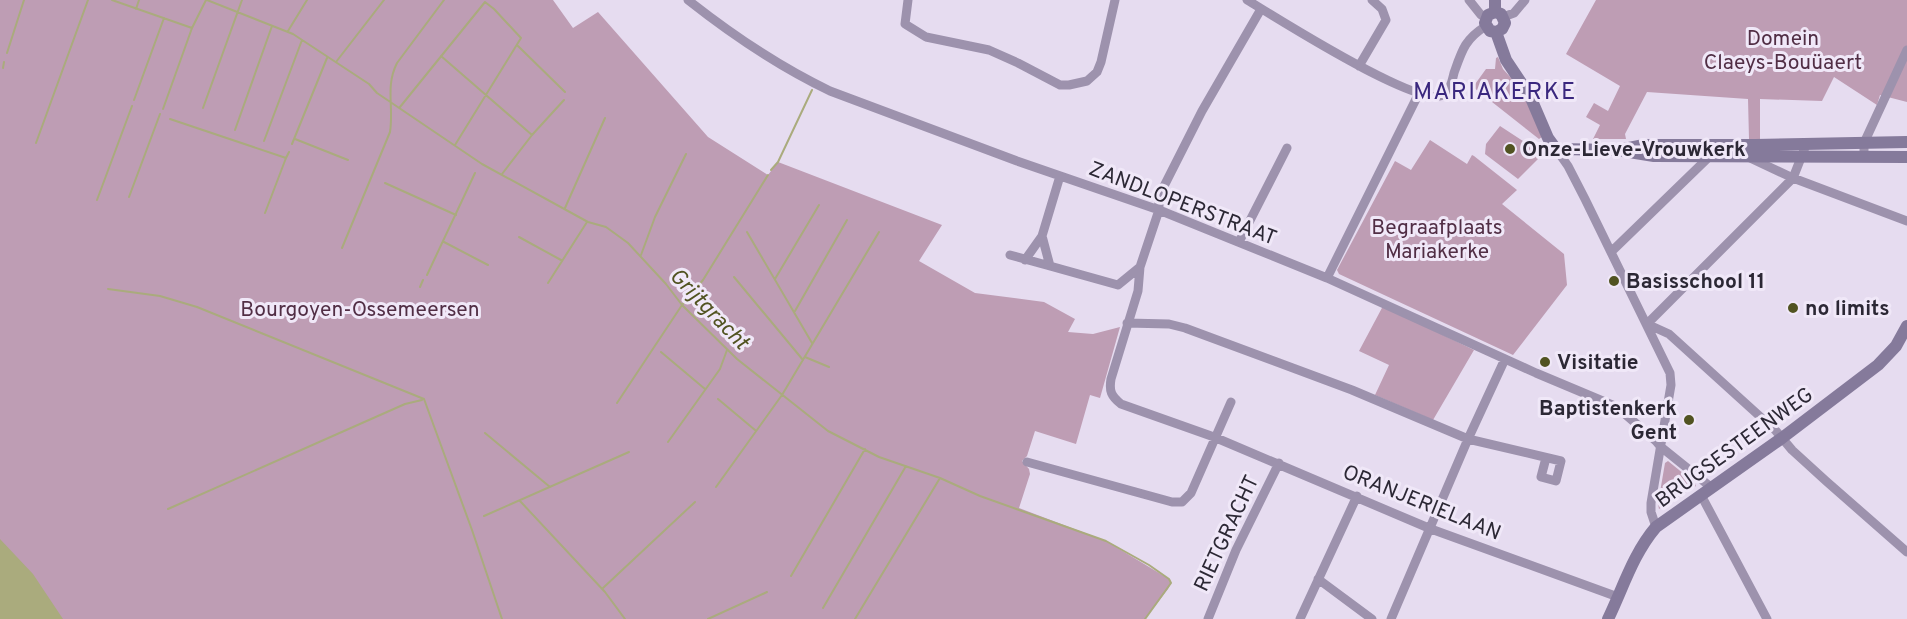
<svg xmlns="http://www.w3.org/2000/svg" width="1907" height="619" font-family="Overpass,sans-serif">
<style>
.green{fill:#be9db4}
.water{fill:#aaab7d}
.lines{fill:none;stroke-linecap:round;stroke-linejoin:round}
.stream{stroke:#aaab7d;stroke-width:2}
.street{stroke:#9d92ad;stroke-width:9}
.secondary{stroke:#857a9b;stroke-width:12}
.poi-dot{fill:#515321;stroke:#f0e8f8;stroke-width:2}
.labels{text-anchor:middle;stroke-width:6;stroke-linejoin:round;paint-order:stroke}
.park-label{font-size:21px;fill:#512e45;stroke:#f0e8f8}
.poi-label{font-size:21px;font-weight:bold;fill:#2c2835;stroke:#f0e8f8;text-anchor:start}
.street-label{font-size:21px;fill:#2c2835;stroke:#f0e8f8}
.water-label{font-size:22px;font-style:italic;fill:#515321;stroke:#f0e8f8}
.quarter-label{font-size:24px;letter-spacing:1.5px;fill:#3a277e;stroke:#f0e8f8}
</style>
<rect width="100%" height="100%" fill="#e6dcf0"/>
<path class="green" d="M0,0h553l20,28 25,-16 110,125 60,38 10,-13 164,63 -23,36 56,32 69,9 31,17 -7,13 25,2 27,-7 -20,71 -10,-3 -14,49 -41,-13 -8,25 -5,5 7,8 1,5 -11,34 87,33 63,38 2,4 -3,6 -23,30h-1145z
M1596,0h311v102l-27,-7 -3,10 -43,-28 -12,24 -62,-2v41l-11,-1 -1,-40 -101,-7 -22,42 1,5h-33l7,-14 -14,-8 8,-14 14,8 12,-25 -54,-32z
M1498,57l5,12 18,20 21,48 -3,2 -66,-52 13,-18h9l1,-11z
M1500,126l43,28 -25,25 -33,-25 1,-10z
M1430,140l37,24 5,-9 2,1 43,34 -15,14 62,50 3,31 -54,70 -174,-81 -2,-4 58,-109 16,9z
M1383,306l91,44 -41,70 -58,-25 14,-30 -30,-14z
M1668,461l27,22 1,3 -37,23 -1,-5 7,-41z"/>
<path class="water" d="M0,539l33,35 30,45h-63z"/>
<g class="lines">
<path class="stream" d="M112,0l80,28 14,-28
M207,0l86,34 76,50 8,9 105,71 106,58 18,5 22,16 38,41 16,21 55,54 91,72 51,26 61,21 40,18 126,45 43,24 20,14 2,4 -26,36
M136,9l3,-9
M288,31l19,-31
M518,46l47,46
M7,53l17,-53
M441,56l91,79 -30,39
M336,62l48,-62
M3,68l1,-6
M134,100l30,-82
M400,107l85,-105 9,7 27,29 -66,107
M203,108l39,-108
M163,109l29,-81
M170,119l116,39 3,-6
M235,130l37,-104
M532,135l32,-35
M295,139l53,21
M264,141l38,-101
M36,143l52,-143
M292,144l35,-86
M771,170l7,-8 34,-72
M385,183l71,32
M129,197l31,-83
M97,200l35,-94
M565,208l40,-90
M265,213l21,-55
M747,232l65,111
M519,237l42,23
M444,242l44,23
M342,248l48,-116c4,-26 -5,-45 7,-69l47,-63
M641,255l14,-38 31,-63
M427,275l48,-102
M734,277l69,83
M775,279l44,-74
M548,283l39,-61
M420,287l3,-7
M108,289l52,7 37,11 227,92 48,131 30,89
M795,311l52,-91
M661,352l44,37
M805,357l24,10
M718,399l37,31
M617,403l65,-98 21,-25 65,-105
M485,433l65,54
M668,442l52,-73 7,-19
M716,487l66,-92 97,-163
M520,501l85,91 20,27
M168,509l237,-105 17,-4
M484,516l145,-64
M791,576l74,-127
M603,588l92,-86
M823,608l83,-142
M708,619l59,-27
M855,619l85,-141"/>
<path class="street" d="M688,0c43,34 92,67 142,91l187,70 142,49 168,68 209,95 81,34 39,34 5,6 51,41
M908,0l-3,24 21,13 63,13 29,13 42,22h9l18,-4 10,-9 4,-10 14,-62
M1247,0c27,16 176,112 198,94 6,-5 7,-13 9,-21 8,-23 11,-34 32,-47
M1469,0l12,15 5,3
M1261,9l-59,102 -43,85v14l-19,57 -2,24 -27,88c-2,12 0,17 10,25l93,33 217,92 187,68
M1503,17l11,-4 11,-13
M1359,66l27,-46 -4,-11 -10,-9
M1556,149l12,17 17,33 85,174 1,12 -20,118v9l5,15
M1748,157l45,21 114,43
M1864,157v-14l43,-93
M1060,176l-18,60 8,30 68,19 22,-18
M1239,242l48,-94
M1611,252l100,-97
M1010,255l40,11
M1025,260l17,-24
M1327,278l92,-185
M1127,323l42,1 16,4 167,62 116,49 93,22 -5,20 -15,-4 5,-19
M1647,324l22,10 107,97 16,19 34,31 81,71
M1647,324l146,-146 13,-33
M1027,462l145,40h10l9,-9 40,-91
M1701,495l66,124
M1318,579l54,40
M1208,619l28,-69 43,-87
M1300,619l57,-123
M1391,619l77,-180 37,-80"/>
<path class="secondary" d="M1495,12l-7,3 -3,8 5,8 6,1
M1495,12l6,2 4,9 -3,6 -6,3
M1495,12v-12
M1496,32l10,28 24,36 18,42 8,11 63,1 25,-5h111l152,-3
M1623,151l31,5 253,1
M1608,619c15,-31 25,-65 48,-92l126,-89 96,-73 18,-19 11,-20"/>
</g>
<g class="poi-dot">
<circle cx="1510" cy="149" r="6"/>
<circle cx="1614" cy="281" r="6"/>
<circle cx="1793" cy="308" r="6"/>
<circle cx="1545" cy="362" r="6"/>
<circle cx="1689" cy="420" r="6"/>
</g>
<g class="labels">
<g class="park-label">
<text x="1783" y="45">Domein<tspan x="1783" dy="24">Claeys-Bouüaert</tspan></text>
<text x="1437" y="234">Begraafplaats<tspan x="1437" dy="24">Mariakerke</tspan></text>
<text x="360" y="316">Bourgoyen-Ossemeersen</text>
</g>
<g class="poi-label">
<text x="1522" y="156">Onze-Lieve-Vrouwkerk</text>
<text x="1626" y="288">Basisschool 11</text>
<text x="1805" y="315">no limits</text>
<text x="1557" y="369">Visitatie</text>
<text x="1677" y="415" text-anchor="end">Baptistenkerk<tspan x="1677" dy="24">Gent</tspan></text>
</g>
<g class="street-label">
<text transform="translate(1183 203) rotate(21)" y="7">ZANDLOPERSTRAAT</text>
<text transform="translate(1734 447) rotate(-36)" y="7">BRUGSESTEENWEG</text>
<text transform="translate(1422 502) rotate(22)" y="7">ORANJERIELAAN</text>
<text transform="translate(1226 533) rotate(-65)" y="7">RIETGRACHT</text>
</g>
<g class="water-label">
<text transform="translate(710 308) rotate(46)" y="8">Grijtgracht</text>
</g>
<g class="quarter-label">
<text x="1495" y="99">MARIAKERKE</text>
</g>
</g>
</svg>
